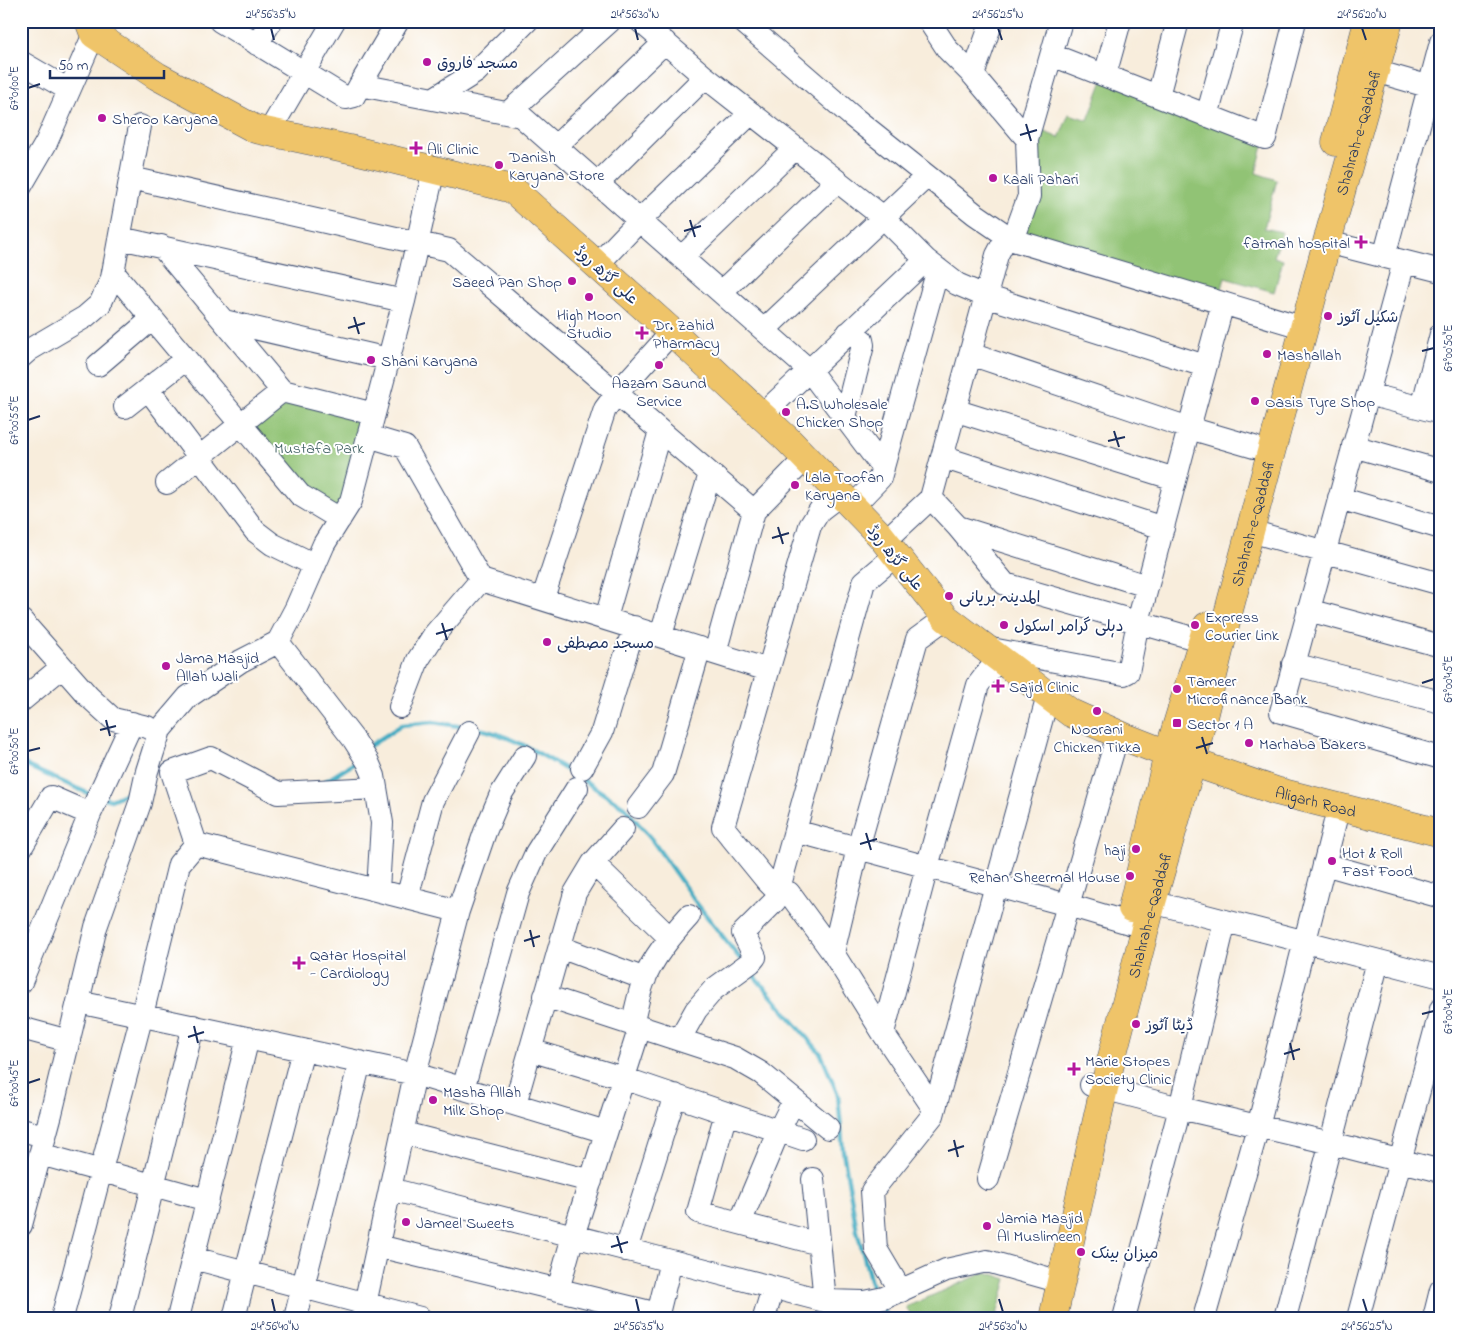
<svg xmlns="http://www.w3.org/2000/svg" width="1462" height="1339" font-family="'Indie Flower','Playpen Sans Arabic',sans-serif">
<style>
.green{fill:#91c374;stroke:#567969}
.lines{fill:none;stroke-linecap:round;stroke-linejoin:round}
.stream{stroke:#43acc2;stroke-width:4.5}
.minor-casing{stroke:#3c4c71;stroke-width:24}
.major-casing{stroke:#3c4c71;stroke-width:29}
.minor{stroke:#fff;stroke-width:22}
.major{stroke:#efc469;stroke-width:28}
.ticks{fill:none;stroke:#1b2f5e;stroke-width:2}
.poi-dot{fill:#b5179e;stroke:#fff;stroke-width:2}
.labels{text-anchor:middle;stroke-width:4;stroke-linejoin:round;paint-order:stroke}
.poi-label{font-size:16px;fill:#1b2f5e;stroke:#fff;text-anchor:start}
.street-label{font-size:16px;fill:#1b2f5e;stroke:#fff}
.park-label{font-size:16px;fill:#446366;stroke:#fff}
.neatline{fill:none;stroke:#1b2f5e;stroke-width:2}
.ticks-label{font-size:12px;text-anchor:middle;fill:#1b2f5e}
</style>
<rect width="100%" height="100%" fill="#fff"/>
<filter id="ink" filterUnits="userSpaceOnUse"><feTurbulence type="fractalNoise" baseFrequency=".02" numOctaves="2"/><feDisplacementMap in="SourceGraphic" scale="10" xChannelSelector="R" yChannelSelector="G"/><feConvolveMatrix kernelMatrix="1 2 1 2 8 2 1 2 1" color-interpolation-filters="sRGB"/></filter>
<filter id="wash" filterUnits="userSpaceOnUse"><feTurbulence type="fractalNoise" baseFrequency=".0096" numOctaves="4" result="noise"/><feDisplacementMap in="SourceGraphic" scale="20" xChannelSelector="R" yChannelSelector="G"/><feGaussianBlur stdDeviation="1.12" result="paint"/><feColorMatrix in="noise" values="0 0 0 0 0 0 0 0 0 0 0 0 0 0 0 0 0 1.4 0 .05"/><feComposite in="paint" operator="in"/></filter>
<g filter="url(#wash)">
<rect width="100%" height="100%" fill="#f8eddc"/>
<path class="green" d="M1105,75l160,63 -9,35 21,7 -13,48 18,4 -8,25 9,3 -9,32 -49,-14 -6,20 -197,-60 16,-109 21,9 10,-24 19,6z
M282,391l92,23 -34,105 -100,-94z
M986,1272l21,7 -11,39h-84l-6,-11z"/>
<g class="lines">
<path class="stream" d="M474,728c37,6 71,29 103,48
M367,749l4,-4 31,-20 31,-3 31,5
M21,761l8,6 63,28
M583,780l41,27 28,33 45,64 45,57
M326,781l27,-17 5,-6
M104,798l7,2 25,-11
M750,971l71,83 17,41 5,56 14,80 17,63
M880,1306l8,12"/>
</g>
</g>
<g filter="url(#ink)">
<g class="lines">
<defs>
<path id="minor" d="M220,21l126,77 8,-2 6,-11 38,-64
M640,21l65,56 178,140 43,43 31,24 28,12 220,70
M742,21l111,96 122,97 38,26 292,88
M929,21l19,29 25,25 54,64
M257,44l14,-23
M1052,55l213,83 30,-117
M21,62l48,28
M1375,71l66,19
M973,75l19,-54
M1105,75l15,-54
M360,85l161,31 288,254 74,98
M1158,96l20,-75
M433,99l43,-27 51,-51
M508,113l102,-92
M1207,116l26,-95
M269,132l65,-111
M556,146l109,-104
M131,178l318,72 305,261
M598,183l107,-106
M21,186l25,-43 48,-109
M120,238l284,63
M1013,240l16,-44 -2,-57 34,-118
M1327,242l114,29
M161,246l121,145 92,23
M682,257l113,-109
M1384,257l57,-215
M1404,262l-123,450 160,46
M597,265l43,-45 111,-107
M113,272l187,223 40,24
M721,292l116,-111
M224,321l164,38
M764,330l163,-154
M970,354l219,74 65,19
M21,357l8,-7 56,-33 15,-13 12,-26 28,-152
M98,365l54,-46
M148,389l107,142 17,13 43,21
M1368,394l73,19
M125,407l61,-48
M1422,408l19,-74
M954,410l221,69
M762,415l164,-155
M845,417l18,-72 -1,-5 -14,-7
M368,436l37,11 76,133 287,90
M1353,446l88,25
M942,457l221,71
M167,483l115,-92
M841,494l-21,16 -10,16 -87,301 44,54 11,11 11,1 44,60 50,80 51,76
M931,498l27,29 47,57 198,57
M1339,498l102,30
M853,506l27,-28 58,-209
M958,527l189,59
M1250,531l191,53
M885,541l46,-43 66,-243 10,-19
M543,598l62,-189 12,-16 55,-61
M1308,610l133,36
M606,618l54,-187
M21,620l67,76 25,23 34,8
M661,635l49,-161
M278,642l76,98 14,22 6,14 8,47 -4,67
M986,648l138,26 4,-2 10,-50 51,-194 34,-125
M715,653l39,-142 52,-53
M1293,664l148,38
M21,701l41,-34
M400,707l18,-47 16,-25 47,-55
M582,768l20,-36 32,-105
M638,807l25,-33 37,-126
M795,831l273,74 61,18
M196,844l-24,-72 39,-14 67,35 98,-5
M21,848l30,-51 39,17
M593,863l76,74
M1324,864l117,33
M407,898l26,-97 36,-69
M1152,902l289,75
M560,947l85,32
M833,953l25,-105 59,-209 29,-21
M21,982l69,-168 42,-91
M545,996l190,62 26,15 67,55
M78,1002l337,72 191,58
M632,1024c4,-13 6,-28 11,-41 9,-25 28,-47 46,-67
M21,1028l48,13
M883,1033l44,-166 51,-182 20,-26
M679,1040l17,-30 18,-21 37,-27 4,-5 -12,-24 32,-32 3,-9 86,-310 32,-27
M530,1050l93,28 180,61
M1091,1085l89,23 151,35 110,28
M463,1089l55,-196 18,-40 41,-65
M515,1104l60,-211 18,-30 30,-34
M726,1113l-28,99 121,32
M21,1130l24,6
M403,1133l188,48
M40,1154l167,46
M813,1179l12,122
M988,1179l130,-445
M390,1189l281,72 -14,57
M740,1223l39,-93 15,-30
M21,1225l30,-111 45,-187 44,-124 7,-32 13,-41 28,-33 53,-36 37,-19 18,-34 28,-64 27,-43 53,-200 30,-132
M378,1246l280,68
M626,1250l49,-155
M193,1258l227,60
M671,1261l154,40 40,1 19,-4 62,-28 41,-9 74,21
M558,1290l15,-54 67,-209
M901,1291l-25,-42 -4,-58 61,-76 115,-419
M62,1318l80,-303 37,-151 17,-20 262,67
M120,1318l73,-292
M178,1318l70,-280
M234,1318l69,-268
M295,1318l65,-256
M362,1318l53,-244 43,-163 27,-79 16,-38 24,-38
M764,1318l9,-30
M1124,1318l56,-210 45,-187
M1204,1318l54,-191 81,-321
M1285,1318l93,-357
M1358,1318l83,-309
M1434,1318l7,-28"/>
<g id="major">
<path id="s1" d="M89,21l5,13 63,42 98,53 99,21 158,39 160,143 117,109 91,94 66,83 125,95 56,25 41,16 108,37 165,42"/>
<path d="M1336,142l32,-121"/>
<path d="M1132,908l36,-154 39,-128"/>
<path id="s2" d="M1053,1318l51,-230 48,-186 40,-140 37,-152 98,-368 62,-221"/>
</g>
</defs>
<use href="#minor" class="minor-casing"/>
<use href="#major" class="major-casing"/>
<use href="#minor" class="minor"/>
<use href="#major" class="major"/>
</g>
</g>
<path class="ticks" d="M271,28l3,12M635,28l3,12M998,28l4,12M1362,28l4,12M28,88l12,-4M1026,124l5,17M1020,135l17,-5M690,220l5,17M684,231l17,-5M354,317l5,17M348,328l17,-5M1422,351l12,-3M28,420l12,-4M1114,431l5,16M1108,441l17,-4M778,527l5,17M772,538l17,-5M442,623l5,17M436,634l17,-5M1422,683l12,-4M106,720l4,16M100,730l16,-4M1202,737l5,17M1196,748l17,-5M28,751l12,-3M866,833l5,17M860,844l17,-5M530,930l4,17M524,941l16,-5M1422,1014l12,-3M194,1026l4,17M188,1037l16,-5M1290,1043l4,17M1284,1054l16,-5M28,1083l12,-4M954,1140l4,17M948,1151l16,-5M617,1236l5,17M611,1247l17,-5M272,1299l3,13M636,1299l3,13M999,1299l4,13M1363,1299l4,13"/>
<g class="poi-dot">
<circle cx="427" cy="62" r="5"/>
<circle cx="102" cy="118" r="5"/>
<path d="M413.5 140.5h5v5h5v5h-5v5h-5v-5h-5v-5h5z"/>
<circle cx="499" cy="165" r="5"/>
<circle cx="993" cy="178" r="5"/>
<path d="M1358.5 234.5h5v5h5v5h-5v5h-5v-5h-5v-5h5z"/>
<circle cx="572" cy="281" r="5"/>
<circle cx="589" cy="297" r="5"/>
<circle cx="1328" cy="316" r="5"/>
<path d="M639.5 325.5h5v5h5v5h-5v5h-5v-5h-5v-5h5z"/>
<circle cx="1267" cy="354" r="5"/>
<circle cx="371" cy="360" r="5"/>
<circle cx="659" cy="365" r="5"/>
<circle cx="1255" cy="401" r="5"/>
<circle cx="786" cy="412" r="5"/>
<circle cx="795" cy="485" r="5"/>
<circle cx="949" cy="596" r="5"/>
<circle cx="1004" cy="625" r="5"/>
<circle cx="1195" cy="625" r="5"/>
<circle cx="547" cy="642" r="5"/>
<circle cx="166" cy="666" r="5"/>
<path d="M995.5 678.5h5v5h5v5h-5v5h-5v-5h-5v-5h5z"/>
<circle cx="1177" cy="689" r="5"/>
<circle cx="1097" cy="711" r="5"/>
<rect x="1172" y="718" width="10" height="10" rx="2.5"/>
<circle cx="1249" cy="743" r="5"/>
<circle cx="1136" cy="849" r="5"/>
<circle cx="1332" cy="861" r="5"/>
<circle cx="1130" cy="876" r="5"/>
<path d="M296.5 955.5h5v5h5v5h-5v5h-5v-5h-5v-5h5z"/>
<circle cx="1136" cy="1024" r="5"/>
<path d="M1071.5 1061.5h5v5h5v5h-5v5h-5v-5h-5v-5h5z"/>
<circle cx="433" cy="1100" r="5"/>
<circle cx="406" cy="1222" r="5"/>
<circle cx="987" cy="1226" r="5"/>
<circle cx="1081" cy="1252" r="5"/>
</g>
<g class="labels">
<g class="poi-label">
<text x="437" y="68">مسجد فاروق</text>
<text x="112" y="124">Sheroo Karyana</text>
<text x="427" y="154">Ali Clinic</text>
<text x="509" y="162">Danish<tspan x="509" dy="18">Karyana Store</tspan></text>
<text x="1003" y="184">Kaali Pahari</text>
<text x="1350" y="248" text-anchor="end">fatmah hospital</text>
<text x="562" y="287" text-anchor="end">Saeed Pan Shop</text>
<text x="589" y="320" text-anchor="middle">High Moon<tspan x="589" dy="18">Studio</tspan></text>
<text x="1338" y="322">شکیل آٹوز</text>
<text x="653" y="330">Dr. Zahid<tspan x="653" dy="18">Pharmacy</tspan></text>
<text x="1277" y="360">Mashallah</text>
<text x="381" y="366">Shani Karyana</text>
<text x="659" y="388" text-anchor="middle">Aazam Saund<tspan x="659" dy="18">Service</tspan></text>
<text x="1265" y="407">Oasis Tyre Shop</text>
<text x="796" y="409">A.S Wholesale<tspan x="796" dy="18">Chicken Shop</tspan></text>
<text x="805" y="482">Lala Toofan<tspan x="805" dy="18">Karyana</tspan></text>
<text x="959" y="602">المدینہ بریانی</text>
<text x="1205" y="622">Express<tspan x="1205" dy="18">Courier Link</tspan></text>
<text x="1014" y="631">دہلی گرامر اسکول</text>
<text x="557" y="648">مسجد مصطفی</text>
<text x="176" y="663">Jama Masjid<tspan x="176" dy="18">Allah Wali</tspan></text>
<text x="1187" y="686">Tameer<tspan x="1187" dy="18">Microfinance Bank</tspan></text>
<text x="1009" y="692">Sajid Clinic</text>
<text x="1187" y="729">Sector 1 A</text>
<text x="1097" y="734" text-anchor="middle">Noorani<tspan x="1097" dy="18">Chicken Tikka</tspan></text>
<text x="1259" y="749">Marhaba Bakers</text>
<text x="1126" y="855" text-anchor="end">haji</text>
<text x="1342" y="858">Hot &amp; Roll<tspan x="1342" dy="18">Fast Food</tspan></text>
<text x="1120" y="882" text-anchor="end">Rehan Sheermal House</text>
<text x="310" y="960">Qatar Hospital<tspan x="310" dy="18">- Cardiology</tspan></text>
<text x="1146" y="1030">ڈیٹا آٹوز</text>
<text x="1085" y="1066">Marie Stopes<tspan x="1085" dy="18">Society Clinic</tspan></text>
<text x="443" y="1097">Masha Allah<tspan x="443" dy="18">Milk Shop</tspan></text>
<text x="997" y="1223">Jamia Masjid<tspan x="997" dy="18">Al Muslimeen</tspan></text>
<text x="416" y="1228">Jameel Sweets</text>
<text x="1091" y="1258">میزان بینک</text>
</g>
<g class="street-label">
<text dy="6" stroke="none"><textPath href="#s2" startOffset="1225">Shahrah-e-Qaddafi</textPath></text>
<text transform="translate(607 274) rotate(42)" y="6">علی گڑھ روڈ</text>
<text dy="6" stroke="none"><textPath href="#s2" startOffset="820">Shahrah-e-Qaddafi</textPath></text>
<text transform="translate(896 557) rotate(51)" y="6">علی گڑھ روڈ</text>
<text dy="6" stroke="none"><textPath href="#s1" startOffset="1494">Aligarh Road</textPath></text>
<text dy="6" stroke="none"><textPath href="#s2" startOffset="415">Shahrah-e-Qaddafi</textPath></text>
</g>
<g class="park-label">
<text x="319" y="453">Mustafa Park</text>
</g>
</g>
<rect width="1462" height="1339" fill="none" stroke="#fff" stroke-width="55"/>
<path d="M50 70v8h114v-8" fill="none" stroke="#1b2f5e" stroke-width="2.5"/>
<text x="58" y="70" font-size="15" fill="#1b2f5e" stroke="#ffffff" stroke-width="4" paint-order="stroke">50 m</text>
<rect x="28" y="28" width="1406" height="1284" class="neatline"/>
<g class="ticks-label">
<text x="271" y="18">24°56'35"N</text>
<text x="635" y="18">24°56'30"N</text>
<text x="998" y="18">24°56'25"N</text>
<text x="1362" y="18">24°56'20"N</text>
<text transform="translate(14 88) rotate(-90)" y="4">67°01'00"E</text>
<text transform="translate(1448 348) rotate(-90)" y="4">67°00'50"E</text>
<text transform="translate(14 420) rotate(-90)" y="4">67°00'55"E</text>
<text transform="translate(1448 679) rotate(-90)" y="4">67°00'45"E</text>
<text transform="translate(14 751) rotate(-90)" y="4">67°00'50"E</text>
<text transform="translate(1448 1011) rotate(-90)" y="4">67°00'40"E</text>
<text transform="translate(14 1083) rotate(-90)" y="4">67°00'45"E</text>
<text x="275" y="1330">24°56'40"N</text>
<text x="639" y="1330">24°56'35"N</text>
<text x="1003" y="1330">24°56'30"N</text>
<text x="1367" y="1330">24°56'25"N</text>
</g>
</svg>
